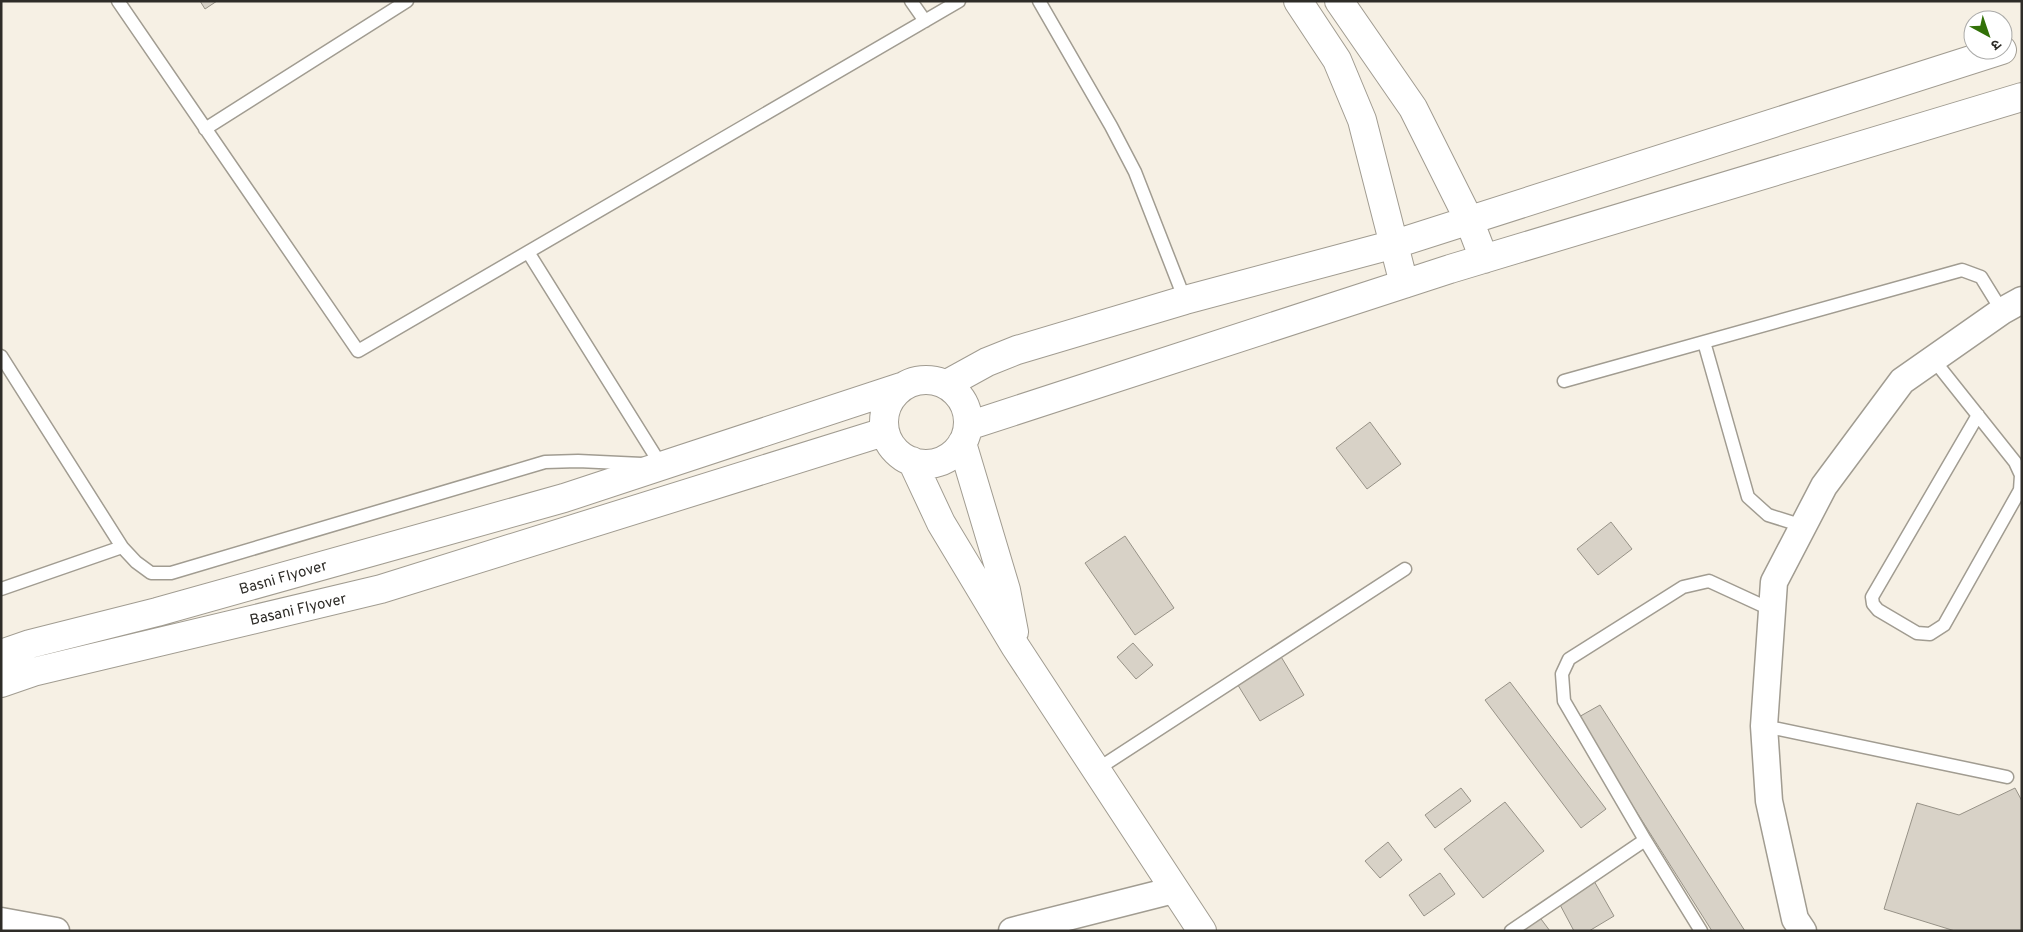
<svg xmlns="http://www.w3.org/2000/svg" width="2023" height="932" font-family="Overpass,'Noto Sans Devanagari',sans-serif">
<style>
.building{fill:#d8d2c7;stroke:#979287}
.lines{fill:none;stroke-linecap:round;stroke-linejoin:round}
.lane-casing{stroke:#a19c91;stroke-width:15}
.street-casing{stroke:#a19c91;stroke-width:29}
.secondary-casing{stroke:#a19c91;stroke-width:30}
.lane{stroke:#fff;stroke-width:12}
.street{stroke:#fff;stroke-width:26}
.secondary{stroke:#fff;stroke-width:28}
.labels{text-anchor:middle;stroke-width:4;stroke-linejoin:round;paint-order:stroke}
.street-label{font-size:15px;fill:#2e2c28;stroke:#fff}
</style>
<rect width="100%" height="100%" fill="#f6f0e4"/>
<path class="building" d="M200,1h17l-12,8z
M1370,422l31,42 -34,25 -31,-41z
M1611,522l21,27 -34,26 -21,-26z
M1125,536l49,72 -39,27 -50,-72z
M1133,643l20,22 -17,14 -19,-22z
M1280,655l24,40 -44,26 -24,-39z
M1510,682l96,127 -25,19 -96,-128z
M1600,705l145,226h-33l-135,-213z
M1461,788l10,13 -36,27 -10,-13z
M2015,788l7,13v130h-67l-71,-22 33,-106 42,12z
M1505,802l39,49 -61,47 -39,-49z
M1388,842l14,18 -22,18 -15,-17z
M1440,873l15,21 -31,22 -15,-21z
M1594,881l20,35 -25,15h-15l-16,-30z
M1538,915l12,16h-33z"/>
<g class="lines">
<defs>
<path id="lane" d="M118,1l240,350 601,-350
M911,1l14,20
M1039,1l72,125 24,46 50,128
M205,129l202,-128
M528,252l133,213
M1704,342l44,155 20,18 35,11
M1,356l121,191 14,15 15,11h20l374,-111 33,-1 64,3
M1933,359l82,103 6,13 -1,15 -76,135 -14,9 -13,-1 -39,-23 -5,-6 -1,-7 106,-182
M1564,381l398,-111 19,7 21,34
M1,589l121,-42
M1764,726l243,51
M1096,770l309,-201
M1511,931l134,-91
M1701,931l-56,-91 -81,-139 -2,-27 7,-15 114,-72 26,-6 63,29"/>
<path id="street" d="M1,921l55,10
M1012,931l162,-41
M1803,931l-8,-12 -26,-118 -5,-75 10,-144 50,-96 78,-105 100,-70 20,-11"/>
<path id="secondary" d="M1298,1l39,59 25,60 42,164
M1339,1l74,107 56,112 15,39
M884 422a42 42 0 1 1 84 0a42 42 0 1 1-84 0Z
M947,384l40,-22 30,-12 168,-50 210,-56 607,-194
M968,426l482,-157 572,-172
M962,443l44,147 8,42
M912,461l29,62 74,123 187,285
M1,654l29,-10 127,-32 407,-114 337,-111
M1,683l32,-11 348,-83 503,-157"/>
</defs>
<use href="#lane" class="lane-casing"/>
<use href="#street" class="street-casing"/>
<use href="#secondary" class="secondary-casing"/>
<use href="#lane" class="lane"/>
<use href="#street" class="street"/>
<use href="#secondary" class="secondary"/>
</g>
<g class="labels">
<g class="street-label">
<text transform="translate(283 577) rotate(-16)" y="5">Basni Flyover</text>
<text transform="translate(298 609) rotate(-13)" y="5">Basani Flyover</text>
</g>
</g>
<rect width="2023" height="932" fill="none" stroke="#2e2c28" stroke-width="5"/>
<g transform="translate(1988 35) rotate(140)"><circle r="24" fill="#ffffff" stroke="#ababa9"/>
<path d="M0-4L9 19L0 12L-9 19Z" fill="#327108"/>
<text y="-8" font-size="14" font-weight="bold" text-anchor="middle" fill="#2e2c28">उ</text>
</g>
</svg>
